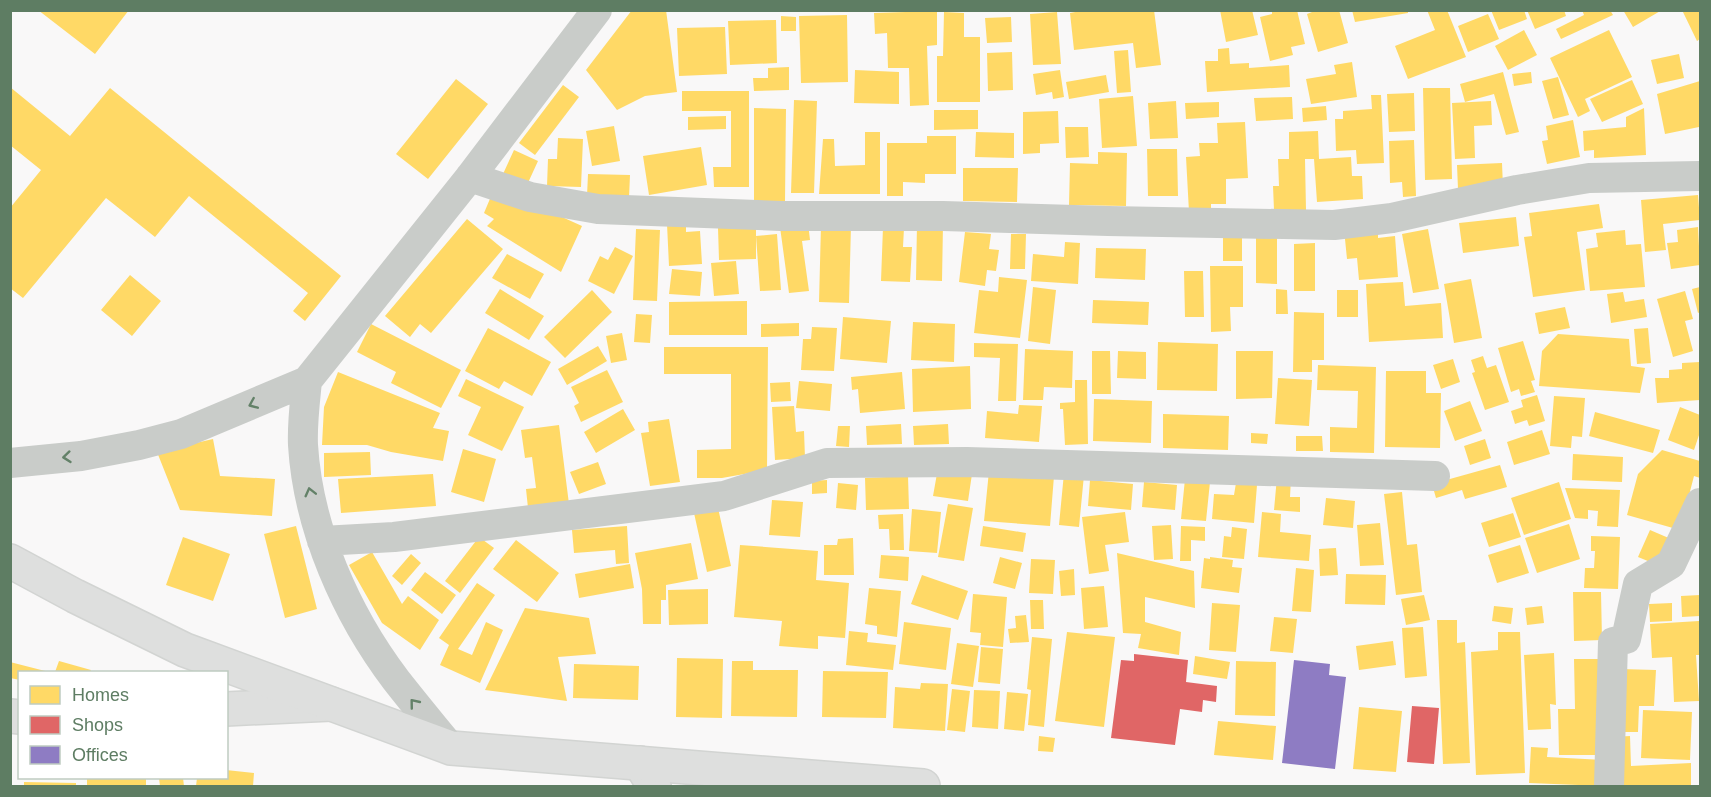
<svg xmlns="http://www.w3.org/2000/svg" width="1711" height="797" font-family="Arial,sans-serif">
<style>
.homes{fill:#ffd966}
.shops{fill:#e06666}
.offices{fill:#8e7cc3}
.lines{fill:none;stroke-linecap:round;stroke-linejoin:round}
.major-casing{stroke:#d2d4d2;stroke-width:36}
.highway-casing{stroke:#d2d4d2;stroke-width:36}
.minor{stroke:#c9ccc9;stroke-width:30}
.major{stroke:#dedfde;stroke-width:33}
.highway{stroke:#dedfde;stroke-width:33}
.oneway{stroke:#638168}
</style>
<rect width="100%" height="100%" fill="#f9f8f8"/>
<path class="homes" d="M38,10h91l-34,44z
M632,10h34l11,82 -32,4 -28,14 -31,-40z
M1086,10h68l7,55 -25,3 -3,-25 -59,7 -4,-37z
M1220,10h32l6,25 -32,7z
M1272,10h25l8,34 -14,3 2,8 -23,6 -10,-44 12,-3z
M1312,10h27l9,33 -30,9 -11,-38 5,-2z
M1352,10h56v3l-53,9z
M1427,10h20l19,47 -58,22 -13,-33 40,-16z
M1491,10h33l3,9 -28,11z
M1527,10h37l2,6 -31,13z
M1582,10h28l3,5 -52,24 -5,-10 28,-14z
M1623,10h39l-29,17z
M1682,10h18v29l-3,2z
M937,11v34l-10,1 2,59 -19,1 -1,-38h-21l-1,-35 -12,1 -1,-21z
M944,12l20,1v24h16v65h-43v-46h6z
M1057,12l4,52 -28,1 -3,-51z
M1488,14l11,25 -31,13 -10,-26z
M847,15l1,67 -47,1 -2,-67z
M781,16l15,1v14h-15z
M1011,17l1,25 -25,1 -2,-25z
M776,20l1,43 -47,2 -2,-44z
M725,27l2,47 -48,2 -2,-48z
M1524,30l13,25 -29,15 -13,-24z
M1609,30l23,47 -47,22 5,12 -12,6 -28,-59z
M1229,48l1,16 19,-1v5l40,-3 1,22 -83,5 -2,-31h13v-12z
M1128,50l3,42 -14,1 -3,-42z
M1012,52l1,38 -25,1 -1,-38z
M1679,54l5,24 -27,6 -6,-24z
M1352,62l5,35 -46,7 -5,-25 30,-5 -2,-9z
M789,67v23l-35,1 -1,-13h15v-10z
M855,70l44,2v32l-45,-1z
M1060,70l4,27 -11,2 -1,-7 -16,3 -3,-21z
M1503,72l16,60 -13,3 -12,-41 -29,8 -5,-18z
M1531,72l1,11 -18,3 -2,-12z
M1106,75l3,17 -40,7 -3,-17z
M1558,77l11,38 -16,4 -11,-38z
M456,79l32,25 -60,75 -32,-25z
M1632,80l11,24 -41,18 -12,-23z
M1700,81l-1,46 -34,7 -8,-40z
M563,85l16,12 -44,58 -16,-12z
M10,87l60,49 40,-48 231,188 -36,45 -12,-10 15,-18 -119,-97 -34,41 -49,-39 -83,100 -13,-10v-80l31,-38 -31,-25z
M1423,88h27l2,91 -27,1z
M682,91h67v96h-35l-1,-20h18v-56h-49z
M1414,93l1,38 -26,1 -2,-38z
M1371,95h10l3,68 -27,1 -1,-14 -20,1 -1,-32h8v-8l29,-2z
M1133,96l4,50 -35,2 -3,-49z
M1292,97l1,22 -37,2 -2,-23z
M794,100l23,1 -3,92h-23z
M1176,101l2,37 -28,1 -2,-36z
M1491,101l1,24 -18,1 1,32 -20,1 -3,-56z
M1219,102v15l-33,2 -1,-16z
M1326,106l1,14 -24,2 -1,-14z
M754,108l32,1 -1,92h-31z
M1644,108l2,47 -52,3v-8l-10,1 -1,-20 43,-4v-10z
M934,110h44v19l-44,1z
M1058,111l1,32 -19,1v9l-17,1v-42z
M726,116v13l-38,1v-13z
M1573,120l7,37 -33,7 -5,-23 6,-1 -2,-14z
M1245,122l3,56 -22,1v25h-15v7l-22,1 -3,-55 14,-1 -1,-13h19l-1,-20z
M614,126l6,35 -28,5 -6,-35z
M1065,127h23l1,30 -23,1z
M1318,131l1,28 32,-2 1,19h10l1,23 -46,3 -3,-43h-9l1,51h-32l-1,-24h6l-1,-27h11v-27z
M865,132h15v62h-61l4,-55h11l1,27 30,-1z
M976,132l38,1v25l-39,-1z
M927,136h29v38h-31v9l-22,-1v14h-16v-53h40z
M558,138l25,1 -2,48 -34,-1 1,-27h9z
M1414,140l2,56 -13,1 -1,-15 -12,1 -1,-42z
M701,147l6,38 -58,10 -6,-39z
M1147,149h30l1,47h-30z
M514,150l24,11 -11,24 -24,-11z
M1098,152l29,1 -1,53 -57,-1 1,-42 28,1z
M1502,163l1,24 -45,2 -1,-24z
M963,168h55l-1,34 -54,-1z
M588,174l42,1 -1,23 -42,-2z
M492,194l70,23 20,9 -21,46 -74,-46 7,-7 -10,-6z
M1698,195l2,25 -37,4 3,26 -21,2 -4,-52z
M1599,204l4,24 -26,4 8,58 -52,7 -9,-60 8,-1 -3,-23z
M1516,217l3,29 -56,7 -4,-30z
M467,219l36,30 -72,84 -11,-9 -10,13 -25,-21z
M686,223v9l14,-1 2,33 -33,2 -2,-42z
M808,223l2,17 -8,1 7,50 -20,2 -9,-66z
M917,224h26l-1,57 -26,-1z
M821,225h30l-2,78 -30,-1z
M1378,226v12l17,-2 3,41 -39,3 -2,-22 -10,1 -3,-30z
M756,227v32l-37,1 -1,-32z
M883,227l21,1 -1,19h9l-2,35 -29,-1z
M1698,227l2,38 -29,4 -4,-26 11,-1 -1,-12z
M636,229l24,1 -3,71 -24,-1z
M1428,229l11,60 -26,4 -11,-59z
M1625,230l1,15 15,-1 4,43 -55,4 -4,-42 12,-2 -2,-14z
M965,232l26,2 -2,15 10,1 -3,21 -9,-1 -2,16 -26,-4z
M777,234l4,56 -21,1 -4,-55z
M1011,234h15l-1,35h-15z
M1223,235h19v26h-19z
M1256,237h21v47l-21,-1z
M1065,242l15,1 -2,41 -47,-3 2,-27 31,3z
M1315,243v48h-21v-47z
M615,247l18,9 -19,38 -26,-13 12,-25 8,4z
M1096,248l50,1 -1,31 -50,-2z
M507,254l37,20 -14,25 -38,-21z
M736,261l3,33 -25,2 -3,-33z
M1210,266h33v41h-13l1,24 -20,1z
M672,269l30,3 -2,24 -31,-2z
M1184,271h19l1,46h-19z
M130,275l31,26 -29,35 -31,-26z
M999,277l28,3 -7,58 -46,-5 5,-43 19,2z
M1471,279l11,59 -28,5 -10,-59z
M1403,282l2,24 36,-3 2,35 -74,4 -3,-58z
M1033,287l23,3 -6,54 -22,-3z
M1700,287v25l-2,1 -6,-24z
M500,289l44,27 -15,24 -44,-27z
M1276,289l11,1 1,24h-12z
M592,290l20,22 -47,46 -21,-21z
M1337,290h21v27h-21z
M1685,291l8,28 -8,2 8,30 -20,6 -16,-58z
M1623,292l2,10 19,-3 3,18 -36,6 -4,-29z
M1093,300l56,2 -1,23 -56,-2z
M747,301v34h-78v-33z
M1565,307l5,21 -31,6 -4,-21z
M1294,312l30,1v47h-12v12h-19z
M636,314l16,1 -2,28 -16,-1z
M843,317l48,4 -4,42 -47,-4z
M913,322l42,2 -1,38 -43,-2z
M799,323v13l-38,1v-13z
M371,324l90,46 -20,38 -50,-25 5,-11 -39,-20z
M812,327l25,1 -3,43 -33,-1 2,-31h8z
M488,328l63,34 -19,34 -28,-15 -5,8 -34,-18z
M1648,328l3,35 -14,1 -3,-35z
M622,333l5,27 -16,3 -5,-27z
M1558,334l71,5 2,27 14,2 -5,25 -101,-7 3,-35z
M1523,341l12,39 -4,1 4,11 -14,4 -2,-7 -8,3 -13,-44z
M1158,342l60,2 -1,47 -60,-1z
M974,343l44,1 -2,57h-18l2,-43 -26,-1z
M598,346l9,15 -40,24 -9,-16z
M664,347h104l-1,123 -45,8h-25v-28l34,-1v-75h-67z
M1025,349l48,2 -1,37 -28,-1 -1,13h-20z
M1092,351h18l1,43h-19z
M1118,351l28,1v27l-29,-1z
M1236,351h37l-1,47 -36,1z
M1483,356l4,12 9,-3 13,37 -24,8 -13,-37 3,-1 -4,-12z
M1453,359l7,23 -19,7 -8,-24z
M1700,362v38l-43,3 -2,-25h14v-8l13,-1v-6z
M1318,365l58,2 -2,86 -44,-1v-25l27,1 1,-37 -41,-1z
M970,366l1,43 -58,3 -1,-43z
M607,370l16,32 -42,20 -7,-16 5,-3 -8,-16z
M1386,371h40v22h15l-1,55 -55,-1z
M338,372l102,41 -7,15 16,3 -6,30 -52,-9 -24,-7h-45l2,-38z
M902,372l3,37 -45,4 -2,-24 -6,1 -1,-13z
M1278,378l34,2 -3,46 -34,-2z
M466,379l58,28 -22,44 -34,-16 13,-28 -23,-11z
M1075,380h12l1,64 -23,1 -2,-36h-3v-6l15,-1z
M799,381l33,3 -2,27 -34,-3z
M790,382l1,19 -20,1 -1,-19z
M1537,395l8,26 -16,5 -2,-6 -12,4 -4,-13 12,-4 -2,-7z
M1554,396l31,2 -3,39 -10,-1 -1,12 -21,-2z
M1094,399l58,2 -1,42 -58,-2z
M1470,401l12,30 -27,10 -11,-30z
M1019,405l23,1 -3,36 -54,-4 2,-27 31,3z
M794,406l2,26 8,-1 1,27 -30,2 -3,-53z
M1680,407l20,8v17l-6,18 -26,-10z
M623,409l12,21 -39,23 -12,-21z
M1595,412l65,18 -7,23 -64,-17z
M1163,414l66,2 -1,34 -65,-2z
M669,419l11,63 -30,4 -9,-53 8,-1 -1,-10z
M901,424l1,20 -35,1 -1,-19z
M948,424l1,20 -35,1 -1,-19z
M559,425l10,79 -41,4 -2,-19 10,-1 -4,-31 -7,1 -4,-28z
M838,426h12l-1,21 -13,-1z
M1542,430l8,24 -36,11 -7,-23z
M1251,433l17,1 -1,10 -16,-1z
M1296,436h26l1,15h-27z
M213,439l7,37 55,3 -3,37 -92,-6 -23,-58z
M1485,439l6,19 -21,7 -6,-19z
M463,449l33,10 -12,43 -33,-10z
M1662,450l38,11v17l-6,-2 -14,54 -53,-15 11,-41z
M370,452l1,23 -47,2v-24z
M1573,454l50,3 -1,25 -50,-2z
M598,462l8,22 -27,10 -9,-22z
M1500,465l7,22 -42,12 -3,-9 -26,8 -4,-14z
M938,468l34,6 -4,27 -35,-5z
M989,471l65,5 -4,50 -66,-5z
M1064,473l20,2 -5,52 -20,-2z
M433,474l3,32 -95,7 -3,-34z
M908,476l1,33 -43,1 -1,-32z
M1277,477l14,1 -1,19h10v15l-26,-2z
M1185,479l25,3 -4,39 -25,-2z
M827,480v13l-15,1v-13z
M1090,480l43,4 -2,26 -43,-4z
M1144,482l33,3 -2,25 -33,-3z
M1559,482l12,37 -47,16 -13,-37z
M838,483l20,2 -2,25 -20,-2z
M1236,483l21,2 -3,38 -42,-4 2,-25 20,1z
M1565,488l55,2 -2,37 -21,-1 1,-15 -10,-1v9l-13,-1z
M1402,492l5,53 10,-1 5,48 -26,3 -12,-101z
M1326,498l29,3 -2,27 -30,-3z
M772,500l31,2 -3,35 -31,-2z
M948,504l25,4 -9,53 -26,-4z
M718,508l13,58 -24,6 -13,-59z
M912,509l29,3 -4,41 -28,-2z
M1125,512l4,30 -24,3 4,26 -20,3 -7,-57z
M1262,512l19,2 -1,18 31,3 -2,26 -51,-4z
M1513,513l8,24 -32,10 -8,-24z
M903,514l1,36h-14l-1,-21h-10l-1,-14z
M1380,523l4,42 -24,1 -3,-41z
M1569,524l11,35 -43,14 -12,-35z
M1171,525l2,34 -19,1 -2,-34z
M296,526l21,83 -32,9 -21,-84z
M627,526l2,37 -13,1 -1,-14 -41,3 -2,-23z
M983,526l43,7 -3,19 -43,-6z
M1181,526l24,1v14l-14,-1v21h-11z
M1232,527l15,2 -3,30 -22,-2 2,-21 7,1z
M1650,530l21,9 -11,27 -22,-9z
M1591,536l29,1 -2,52 -34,-1 1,-20h9l1,-17h-4z
M183,537l47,17 -17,47 -47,-16z
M479,537l15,11 -34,45 -15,-12z
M853,538l1,37h-30v-30h13l1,-6z
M516,540l43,33 -22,29 -44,-33z
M691,543l7,36 -32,6v15h-5v24h-18l-1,-35 -7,-36z
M740,545l78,6 -2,29 33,3 -4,55 -27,-2v13l-39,-3 3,-25 -48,-4z
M1520,545l9,28 -32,10 -9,-28z
M1336,548l2,27 -18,1 -1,-27z
M372,552l30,52 6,-8 31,24 -19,30 -38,-27 -33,-58z
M1117,553l77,18 1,37 -50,-11v25l36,10 -2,23 -41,-7 3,-14 -18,-1z
M411,554l10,9 -19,22 -10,-9z
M881,555l28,2 -1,24 -29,-3z
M1000,557l22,6 -7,26 -22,-6z
M1210,557l23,3 -1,7 10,1 -3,25 -38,-5 3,-30 6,1z
M1031,559l24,1 -2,34 -24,-1z
M630,564l4,24 -55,10 -4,-24z
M1296,568l18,2 -3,42 -19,-1z
M1074,569l1,26 -14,1 -2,-25z
M425,572l31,23 -14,19 -31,-24z
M1346,574l40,1 -1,30 -40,-1z
M922,575l46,16 -10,29 -47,-16z
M477,583l18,12 -37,54 14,6 14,-33 17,8 -23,53 -40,-18 9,-20 -10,-7z
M1104,586l4,41 -24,2 -3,-41z
M869,588l32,3 -4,46 -20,-3v-8l-12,-2z
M708,589v35l-39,1 -1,-35z
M1573,592h28l1,48 -28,1z
M973,594l34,3 -4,50 -23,-2 1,-12 -11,-1z
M1424,595l6,25 -24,5 -5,-26z
M1700,595v21l-18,1 -1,-21z
M1030,600h13l1,29h-13z
M1212,603l28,2 -4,47 -27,-2z
M1672,603v18l-22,1 -1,-18z
M1494,606l19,2 -2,16 -19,-3z
M1542,606l2,17 -17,2 -2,-17z
M525,608l64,10 7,36 -38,3 9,44 -82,-11z
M1026,615l3,27 -19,1 -2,-14 8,-1 -1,-12z
M1274,617l23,2 -4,34 -23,-2z
M1437,620h20v23l8,-1 5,121 -27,1z
M1699,621l1,34h-4l3,46 -25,1 -2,-45 -20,1 -2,-34z
M904,622l47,6 -5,42 -47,-6z
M1423,627l4,49 -22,2 -3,-50z
M849,631l19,2 -1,9 29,3 -3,25 -47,-5z
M1067,632l48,5 -11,90 -49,-6z
M1498,632h22l5,141 -49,2 -5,-123 27,-2z
M1032,637l20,2 -8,88 -16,-2 3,-35 -4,-1z
M1393,641l3,24 -37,5 -3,-24z
M957,643l22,3 -6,41 -22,-3z
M981,647l22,2 -3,35 -22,-2z
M1554,653l2,52 -6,-1 1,25 -23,1 -4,-75z
M1195,656l35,6 -3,17 -34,-5z
M677,658l46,1 -1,59 -46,-1z
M1574,659h28l2,96h-45l-1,-46h17z
M59,661l32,9 -1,2h-35z
M732,661h21v9h45l-1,47 -66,-1z
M1236,661l40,1 -1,54 -40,-1z
M10,662l39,10h-29v8l-10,-2z
M574,664l65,2 -1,34 -65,-2z
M1620,669l36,1 -2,36h-15l-1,26h-20z
M823,671l65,1 -2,46 -64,-1z
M921,683l27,1 -3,47 -52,-3 2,-41 25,2z
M952,689l18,2 -5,41 -18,-2z
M974,690l26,1 -2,38 -26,-2z
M1007,692l21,2 -4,37 -20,-2z
M1359,707l43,4 -6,61 -43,-3z
M1643,710l49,2 -2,48 -49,-2z
M1218,721l58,5 -3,34 -59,-5z
M1039,736l16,2 -2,14 -15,-1z
M1630,736l1,30 60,-3v23h-75l-3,-49z
M1531,747l17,1 -1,9 57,3 -1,26 -74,-3z
M226,770l28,3 -1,13h-57l1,-8h29z
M87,778h59v8h-59z
M159,778h24l1,8h-24z
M24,782l52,1v3h-52z"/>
<path class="shops" d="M1134,654l54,6 -2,22 31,4 -1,16 -13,-2 -1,12 -22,-3 -5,36 -64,-7 10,-78 13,1z
M1412,706l27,2 -5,56 -27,-2z"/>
<path class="offices" d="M1294,660l36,4 -1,11 17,2 -11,92 -53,-6z"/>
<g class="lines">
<defs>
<path id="major" d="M226,709l105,-5
M10,716l10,1
M640,763l14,23"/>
<path id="highway" d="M10,561l65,35 110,54 266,98 472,38"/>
</defs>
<use href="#major" class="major-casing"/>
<use href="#highway" class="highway-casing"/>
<path class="minor" d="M470,177l60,20 68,12 183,7h162l165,5 226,4 58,-7 125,-28 72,-12 111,-2
M307,381c-2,20 -5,43 -4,64 5,83 43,169 93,235 18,23 37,46 55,68
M10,463l71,-7 58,-11 42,-11 126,-53 163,-204 127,-167
M322,541l72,-4 330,-41 103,-33 140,-1 468,14
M1609,786l4,-144 13,-3 12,-55 33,-20 29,-61"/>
<use href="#major" class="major"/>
<use href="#highway" class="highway"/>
</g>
<defs><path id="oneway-chevron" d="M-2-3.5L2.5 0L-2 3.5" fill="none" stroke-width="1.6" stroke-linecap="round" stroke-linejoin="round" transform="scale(1.5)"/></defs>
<g class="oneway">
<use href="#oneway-chevron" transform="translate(253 404) rotate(157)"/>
<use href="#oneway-chevron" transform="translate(67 457) rotate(174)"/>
<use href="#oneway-chevron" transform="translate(310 492) rotate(-104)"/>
<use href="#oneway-chevron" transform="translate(414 703) rotate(-129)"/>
</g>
<rect width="1711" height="797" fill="none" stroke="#5e7d63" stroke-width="24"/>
<rect x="18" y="671" width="210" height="108" fill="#ffffff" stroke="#bfcbc1" stroke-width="1.5"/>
<rect x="30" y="686" width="30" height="18" fill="#ffd966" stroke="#bfcbc1" stroke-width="1.5"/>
<text x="72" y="701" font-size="18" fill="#5e7d63">Homes</text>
<rect x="30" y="716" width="30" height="18" fill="#e06666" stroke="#bfcbc1" stroke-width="1.5"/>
<text x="72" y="731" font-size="18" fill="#5e7d63">Shops</text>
<rect x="30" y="746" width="30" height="18" fill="#8e7cc3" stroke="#bfcbc1" stroke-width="1.5"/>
<text x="72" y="761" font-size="18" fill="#5e7d63">Offices</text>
</svg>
